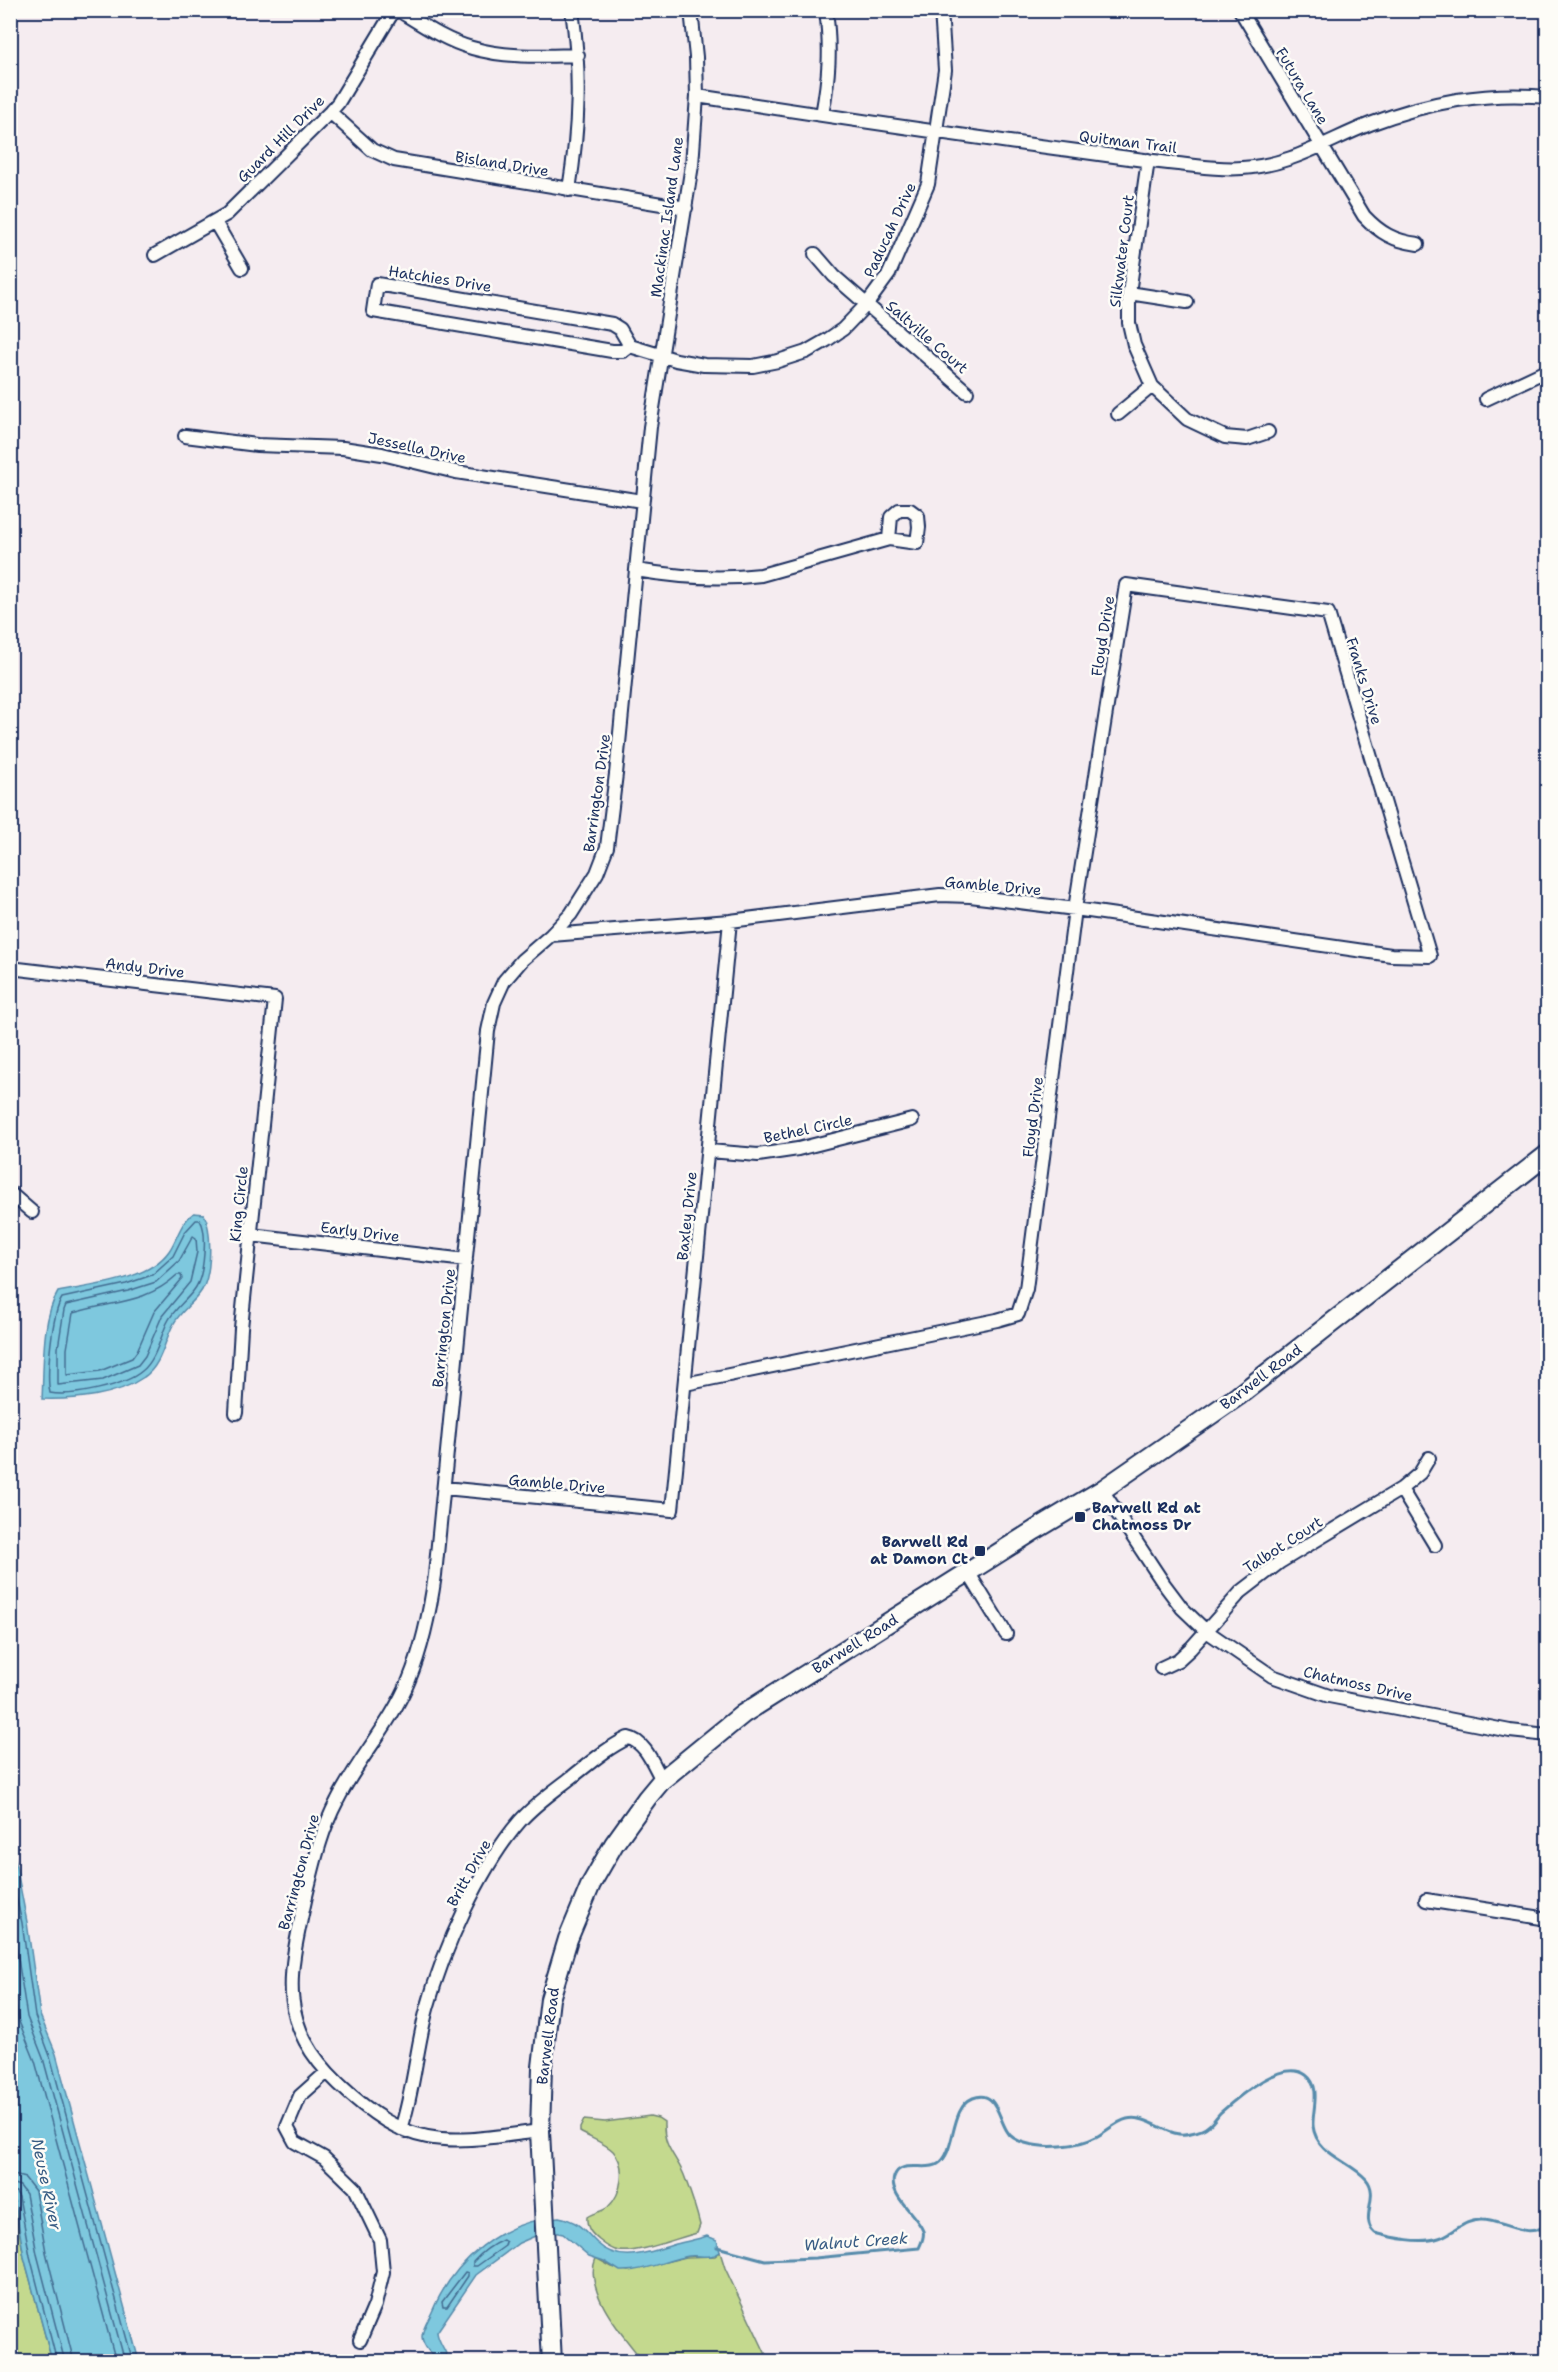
<svg xmlns="http://www.w3.org/2000/svg" width="1558" height="2372" font-family="'Shantell Sans',sans-serif">
<style>
.green{fill:#c4d98e;stroke:#708476;stroke-width:1.5}
.water{fill:#7ec8de;stroke:#568bab;stroke-width:1.5}
.lines{fill:none;stroke-linecap:round;stroke-linejoin:round}
.shore{stroke:#436c91;stroke-width:1.5}
.stream{stroke:#568bab;stroke-width:3}
.street-casing{stroke:#1b2f5e;stroke-width:16}
.secondary-casing{stroke:#1b2f5e;stroke-width:22}
.street{stroke:#fdfcf7;stroke-width:12}
.secondary{stroke:#fdfcf7;stroke-width:18}
.poi-dot{fill:#1b2f5e;stroke:#fdfcf7;stroke-width:2}
.labels{text-anchor:middle;stroke-width:5;stroke-linejoin:round;paint-order:stroke}
.street-label{font-size:15px;fill:#1b2f5e;stroke:#fdfcf7}
.poi-label{font-size:15px;font-weight:bold;fill:#1b2f5e;stroke:#fdfcf7;text-anchor:start}
.water-label{font-size:16px;font-style:italic;fill:#395d84;stroke:#fdfcf7}
</style>
<rect width="100%" height="100%" fill="#f5ecf0"/>
<filter id="ink" filterUnits="userSpaceOnUse"><feTurbulence type="fractalNoise" baseFrequency=".0167" numOctaves="2"/><feDisplacementMap in="SourceGraphic" scale="12" xChannelSelector="R" yChannelSelector="G"/><feConvolveMatrix kernelMatrix="1 2 1 2 8 2 1 2 1" color-interpolation-filters="sRGB"/></filter>
<g filter="url(#ink)">
<path class="green" d="M650,2116l8,2 6,4c-1,25 11,32 20,53 6,16 12,33 16,50l-3,8c-20,5 -59,21 -78,18 -7,-1 -14,-6 -20,-11 -8,-7 -13,-12 -12,-23 7,-5 15,-5 21,-10 14,-13 19,-41 5,-56 -8,-8 -23,-13 -33,-19v-4l4,-8 21,2z
M10,2181l14,76 28,104h-41z
M720,2252l5,16 44,93h-126c-19,-24 -61,-71 -47,-103l16,9 16,4 58,-14 29,-1z"/>
<path class="water" d="M194,1213l10,1c8,17 8,59 -2,76 -8,13 -22,21 -29,35 -9,17 -12,41 -29,52 -27,19 -69,23 -102,22 2,-32 -1,-79 16,-107 34,-7 90,-11 111,-41 9,-13 11,-29 25,-38z
M11,1839l16,83 13,93 16,39 83,307h-87l-28,-104 -13,-76z
M559,2217c19,4 25,13 38,26 23,22 53,9 79,1 11,-3 20,-4 31,-8l10,4 3,12c-8,7 -20,3 -31,4 -24,4 -45,16 -69,15l-16,-10 -15,-5 -26,-22 -10,-2 -11,1 -23,10 -43,32 -39,57c1,11 10,18 11,29h-13c-3,-8 -12,-13 -13,-24 0,-8 7,-18 10,-25 22,-52 70,-92 127,-95z"/>
<g class="lines">
<path class="shore" d="M196,1220h4c8,13 4,54 -4,67 -8,13 -22,21 -29,36 -7,15 -11,37 -25,48 -17,15 -71,26 -92,22 -4,-19 2,-79 12,-95l64,-14 26,-9 21,-19 12,-24z
M193,1236l3,2 1,14 -7,30 -28,34 -17,40 -7,9 -35,15 -45,5v-37l6,-38 2,-5 62,-14 28,-9 23,-21z
M177,1275h4l1,4 -28,33 -17,39 -5,7 -32,13 -33,4v-26l6,-36c39,-12 73,-9 104,-38z
M10,1869l12,54 13,93 15,40 83,306
M10,1906l17,111 16,41 82,304
M10,1963l8,56 17,42 81,301
M10,2174l15,4 10,13 11,61 28,110
M10,2183l10,3 6,8 11,60 28,108
M10,2191l6,1 3,5 11,59 27,106
M503,2240l3,2 -1,4 -28,20h-4v-4c8,-9 18,-17 30,-22z
M465,2272l3,1v3l-21,31h-4l-1,-5z"/>
<path class="stream" d="M717,2247l48,13 50,-2 104,-10c2,-5 6,-11 4,-17 -5,-15 -35,-36 -29,-54 6,-19 32,-5 44,-13 19,-12 11,-56 35,-66 23,-9 25,19 34,33 3,6 11,10 18,12 20,6 52,4 71,-6 10,-5 21,-16 31,-18 24,-5 41,21 64,14 5,-1 13,-3 17,-7 5,-3 8,-9 12,-13 17,-15 62,-55 86,-38 16,12 6,35 7,51 3,28 37,35 53,53 15,17 -8,39 9,54 19,5 45,11 64,5 15,-5 26,-19 43,-18 21,0 48,22 66,3"/>
<defs>
<path id="street" d="M398,10c23,14 48,31 74,38 34,10 72,8 106,7
M1240,10l124,206c16,17 30,25 54,28
M697,96c124,19 248,38 373,54 36,5 72,10 108,14 21,2 43,6 64,4 47,-2 85,-27 128,-44 58,-22 115,-33 178,-27
M330,112l42,38 22,10 292,48
M822,115c7,-39 9,-65 4,-105
M1148,160l-19,133v30l5,22 18,41 35,33 38,18 22,2 21,-7
M569,190c10,-63 12,-116 3,-180
M215,222l27,46
M815,254l19,22 133,116
M155,255l72,-41 103,-102 8,-9 56,-93
M1129,293l58,9
M630,346l-10,-17 -8,-5 -235,-40 -4,27 239,40h11l7,-5 46,14 28,5 49,1 25,-5 28,-9 21,-12 16,-11 24,-25 22,-30 39,-90 17,-114 -4,-60
M1486,399l62,-29
M1118,414l34,-28
M185,436l72,9 86,3 39,6 74,18 186,29
M636,570c41,7 84,10 125,5l128,-36 28,4 2,-16 -1,-11 -8,-6h-11l-8,7 -2,22
M551,935l179,-14 210,-26 30,1 105,13 316,46 39,1 -102,-343 -202,-28 -51,324 -49,380 -8,25 -21,6 -312,64
M10,968l265,31 -34,329 -5,85
M709,1151l49,4 40,-6 114,-29
M10,1193l22,19
M251,1235l215,25
M444,1488l228,22 58,-589
M1401,1489l34,56
M1102,1490l62,94 18,24 23,22 67,46 57,20 181,35 38,4
M968,1572l38,62
M1161,1668l17,-8 13,-12 50,-56 39,-30 121,-73 19,-16 9,-15
M1426,1900l122,19
M327,2072l-27,24 -13,31 8,15 29,16 31,30 25,52 3,32 -8,33 -15,35
M401,2129c13,-39 15,-80 26,-120 16,-59 53,-142 93,-188 15,-17 34,-30 52,-44 18,-14 35,-29 56,-39 17,3 26,28 34,42
M540,2131c-92,12 -128,22 -201,-47 -64,-61 -50,-111 -33,-188 8,-33 15,-65 31,-95 21,-42 54,-77 72,-121 14,-34 21,-69 26,-105l53,-544 6,-28 10,-22 18,-21 29,-25 20,-21 26,-41 10,-26 9,-73 34,-347 42,-262 5,-69 -1,-39 -5,-47"/>
<path id="secondary" d="M552,2362l-12,-231 2,-64 8,-68 18,-60 23,-55 23,-40 33,-46 15,-18 81,-66 292,-184 67,-40 136,-94 310,-242"/>
</defs>
<use href="#street" class="street-casing"/>
<use href="#secondary" class="secondary-casing"/>
<use href="#street" class="street"/>
<use href="#secondary" class="secondary"/>
</g>
</g>
<g class="poi-dot">
<rect x="1074" y="1511" width="12" height="12" rx="3"/>
<rect x="974" y="1545" width="12" height="12" rx="3"/>
</g>
<g class="labels">
<g class="street-label">
<text transform="translate(1302 86) rotate(59)" y="5">Futura Lane</text>
<text transform="translate(281 139) rotate(-45)" y="5">Guard Hill Drive</text>
<text transform="translate(1128 142) rotate(7)" y="5">Quitman Trail</text>
<text transform="translate(502 164) rotate(9)" y="5">Bisland Drive</text>
<text transform="translate(667 217) rotate(-82)" y="5">Mackinac Island Lane</text>
<text transform="translate(890 230) rotate(-65)" y="5">Paducah Drive</text>
<text transform="translate(1122 251) rotate(-83)" y="5">Silkwater Court</text>
<text transform="translate(440 279) rotate(9)" y="5">Hatchies Drive</text>
<text transform="translate(927 337) rotate(41)" y="5">Saltville Court</text>
<text transform="translate(417 448) rotate(12)" y="5">Jessella Drive</text>
<text transform="translate(1103 636) rotate(-81)" y="5">Floyd Drive</text>
<text transform="translate(1364 681) rotate(73)" y="5">Franks Drive</text>
<text transform="translate(597 793) rotate(-82)" y="5">Barrington Drive</text>
<text transform="translate(993 886) rotate(5)" y="5">Gamble Drive</text>
<text transform="translate(145 968) rotate(7)" y="5">Andy Drive</text>
<text transform="translate(1033 1117) rotate(-83)" y="5">Floyd Drive</text>
<text transform="translate(808 1129) rotate(-12)" y="5">Bethel Circle</text>
<text transform="translate(239 1204) rotate(-84)" y="5">King Circle</text>
<text transform="translate(687 1216) rotate(-84)" y="5">Baxley Drive</text>
<text transform="translate(360 1232) rotate(7)" y="5">Early Drive</text>
<text transform="translate(444 1328) rotate(-84)" y="5">Barrington Drive</text>
<text transform="translate(1261 1377) rotate(-37)" y="5">Barwell Road</text>
<text transform="translate(557 1484) rotate(5)" y="5">Gamble Drive</text>
<text transform="translate(1283 1545) rotate(-33)" y="5">Talbot Court</text>
<text transform="translate(855 1644) rotate(-32)" y="5">Barwell Road</text>
<text transform="translate(1358 1684) rotate(13)" y="5">Chatmoss Drive</text>
<text transform="translate(299 1872) rotate(-75)" y="5">Barrington Drive</text>
<text transform="translate(469 1873) rotate(-61)" y="5">Britt Drive</text>
<text transform="translate(548 2036) rotate(-83)" y="5">Barwell Road</text>
</g>
<g class="poi-label">
<text x="1092" y="1513">Barwell Rd at<tspan x="1092" dy="17">Chatmoss Dr</tspan></text>
<text x="968" y="1547" text-anchor="end">Barwell Rd<tspan x="968" dy="17">at Damon Ct</tspan></text>
</g>
<g class="water-label">
<text transform="translate(47 2184) rotate(78)" y="6">Neuse River</text>
<text transform="translate(856 2241) rotate(-4)" y="6">Walnut Creek</text>
</g>
</g>
<rect width="1558" height="2372" fill="none" stroke="#fdfcf7" stroke-width="36"/>
<rect x="18" y="18" width="1522" height="2336" fill="none" stroke="#1b2f5e" stroke-width="2" filter="url(#ink)"/>
</svg>
